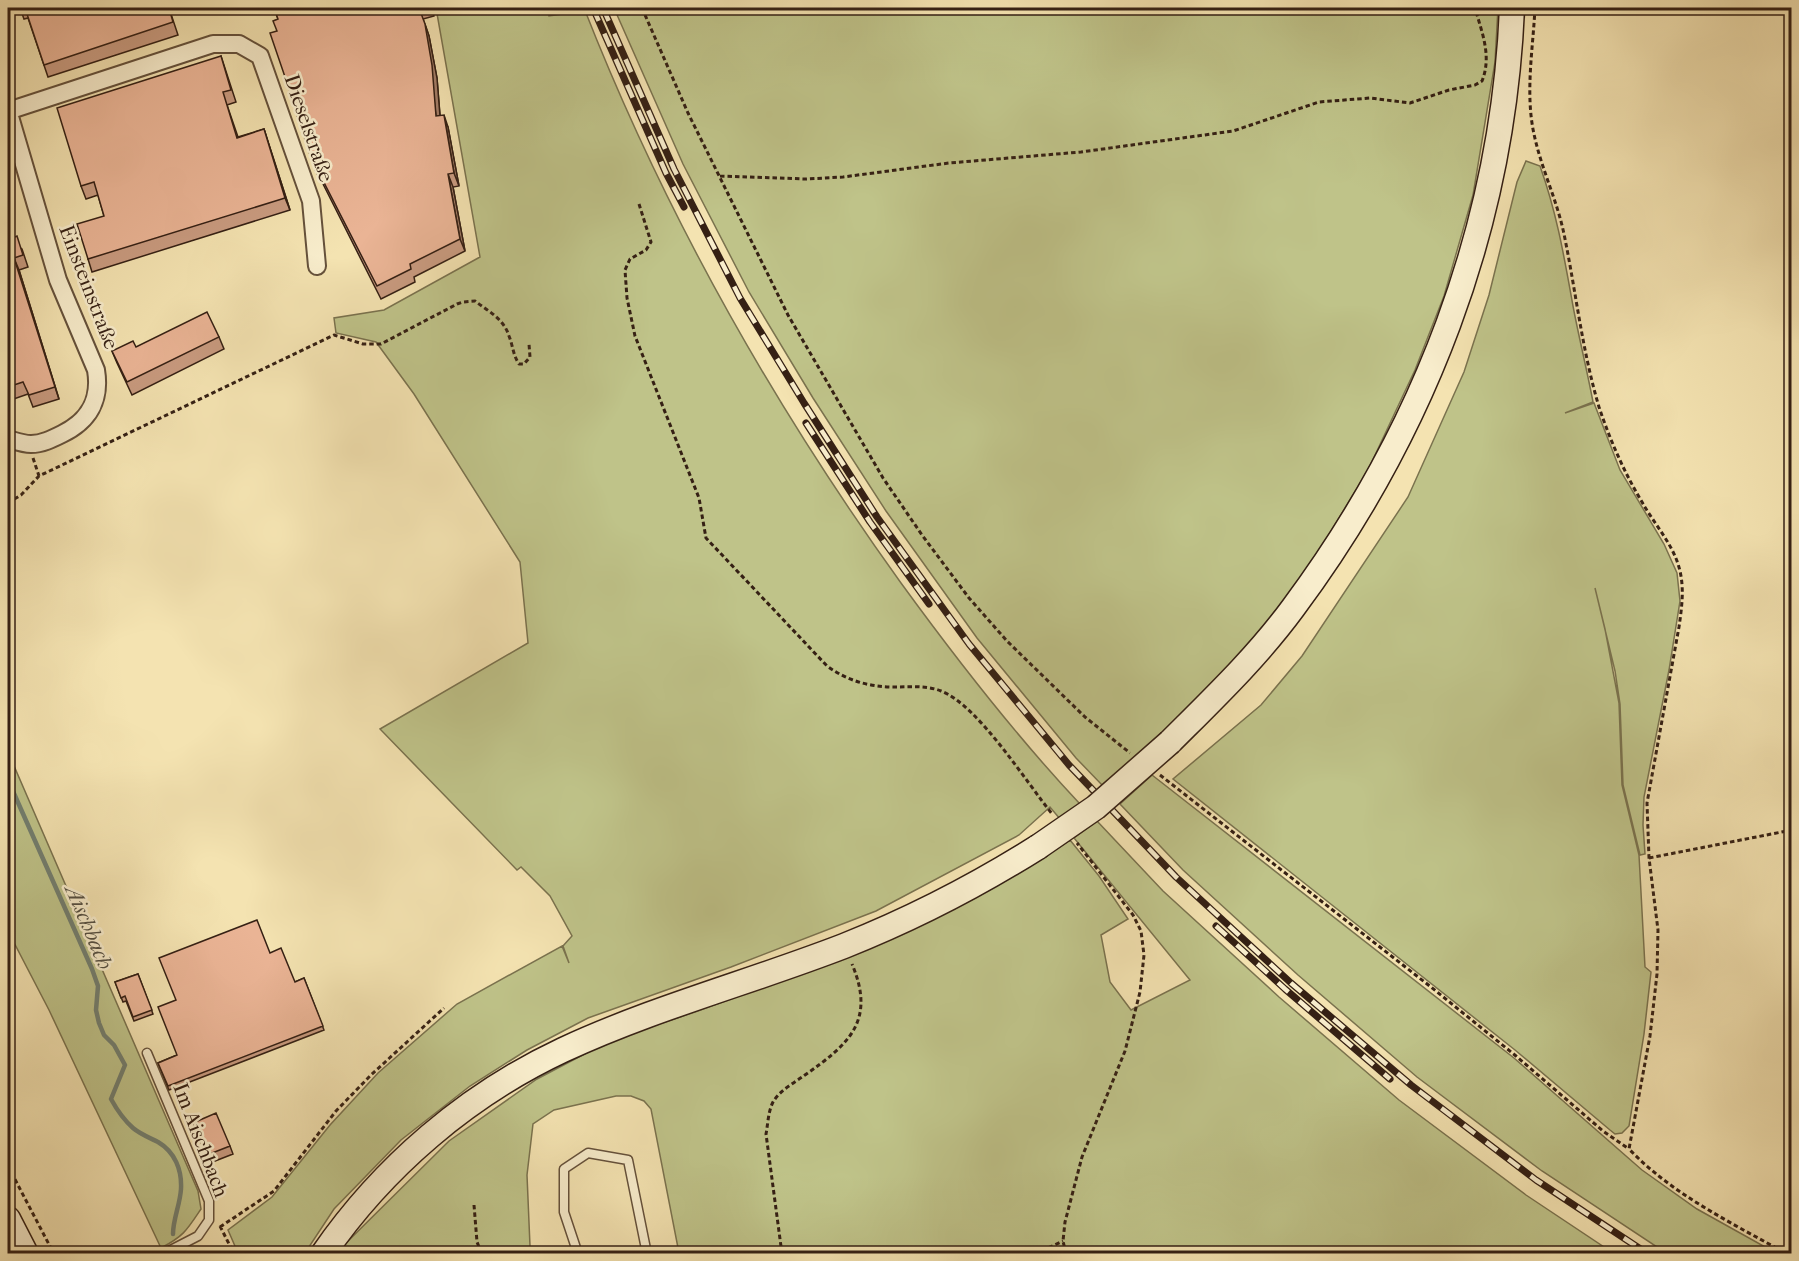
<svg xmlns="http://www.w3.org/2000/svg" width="1799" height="1261" font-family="'IM FELL French Canon',serif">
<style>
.green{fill:#bfc389;stroke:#7a724e;stroke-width:1.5}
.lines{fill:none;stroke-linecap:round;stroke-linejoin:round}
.stream{stroke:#737f70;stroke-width:4.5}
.service-casing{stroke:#65513b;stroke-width:11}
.minor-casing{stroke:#65513b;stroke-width:20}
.secondary-casing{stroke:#352014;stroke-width:27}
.path{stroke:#352014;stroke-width:3;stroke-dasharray:4.5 3;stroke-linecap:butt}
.service{stroke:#f8edcc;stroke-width:8}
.minor{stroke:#f8edcc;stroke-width:16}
.secondary{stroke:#f8edcc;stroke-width:24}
.rail-casing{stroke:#352014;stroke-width:7}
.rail{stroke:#f8edcc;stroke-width:4.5;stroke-dasharray:14;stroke-linecap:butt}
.secondary-bridge-casing{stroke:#352014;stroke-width:27;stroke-linecap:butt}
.secondary-bridge{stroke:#f8edcc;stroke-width:24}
.wall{fill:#c99b80;stroke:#352014;stroke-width:1.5}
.shaded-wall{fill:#a47e68;stroke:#352014;stroke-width:1.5}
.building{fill:#eab495;stroke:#352014;stroke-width:1.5}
.labels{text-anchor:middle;stroke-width:5;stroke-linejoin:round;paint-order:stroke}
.street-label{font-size:21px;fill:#352014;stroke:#f8edcc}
.water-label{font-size:22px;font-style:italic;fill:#544f42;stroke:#f8edcc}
</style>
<rect width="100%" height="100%" fill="#f4e3b1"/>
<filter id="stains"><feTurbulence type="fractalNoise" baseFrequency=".00333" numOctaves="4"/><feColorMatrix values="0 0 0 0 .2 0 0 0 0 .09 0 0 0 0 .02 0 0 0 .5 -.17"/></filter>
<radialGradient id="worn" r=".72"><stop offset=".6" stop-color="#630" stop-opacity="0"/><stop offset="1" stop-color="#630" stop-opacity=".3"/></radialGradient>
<path class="green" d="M436,8h112l1,8 13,-2 -1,-6h23c80,204 189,397 317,575 56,77 114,152 179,221l-20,15 -10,-12 -31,28 -143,76 -145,56 -143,51 -61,32 -57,36 -69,54 -67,69 -29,44h-67l-10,-23 44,-33 58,-72 48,-52 79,-69 105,-58 7,17 -6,-17 9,-10 -22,-40 -29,-29 -4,3 -137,-141 148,-86 -8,-81 -106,-168 -38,-52 -40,-9 -2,-15 50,-8 96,-53z
M614,8h884l-3,54 -22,133 -29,101 -29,74 -47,100 -61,101 -48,61 -75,83 -81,71 -27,-28 -99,-120 -91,-127 -73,-113 -64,-106 -66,-128z
M1526,161l14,5c17,48 24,90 33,140 6,32 14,64 20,96l-28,11 29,-10 26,67 44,74 13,29 3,28 -11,69 -25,127 -1,28 2,29 -5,1 -17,-70 -3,-81 -5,-33 -20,-83 10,41 14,74 3,82 17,70 6,112 6,5 -7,62 -15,92 -7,7 -7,1 -5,-4 -95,-80 -342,-271 88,-74 41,-49 106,-159 56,-125 25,-77 28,-113z
M8,752l190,439 3,18c-14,21 -17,27 -40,39l-112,-238 -41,-79z
M1152,775l362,283 128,112 55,39 79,44h-110l-124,-82 -125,-94 -119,-102 -115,-105 -63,-66z
M1097,821l66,70 116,106 120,103 127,95 87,58h-934l-28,-144 -7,-8 -13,-5h-15l-62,14 -21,14 -6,51 3,71 2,7 -195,1 4,-6 108,-107 88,-62 74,-39 84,-28 143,-52 200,-99 32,-21 29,36 29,43 -27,16 9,47 21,28 59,-30 -116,-142z"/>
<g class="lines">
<path class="stream" d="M8,780l84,189 6,17 -2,24 3,13 5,12 10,10 11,20 -14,34c6,11 13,21 22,29 7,6 17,10 25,14 17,10 24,28 23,47 -1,16 -8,30 -8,45"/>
<defs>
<path id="service" d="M147,1053l62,148v19l-11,16 -35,18
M578,1254l-14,-42v-43l24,-16 40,7 19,94"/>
<path id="minor" d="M8,110l50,170 38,90c5,30 -7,51 -34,64 -10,5 -20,10 -31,10 -8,0 -16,-3 -23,-5
M8,111l205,-67h26l21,12 51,145 6,65"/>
<path id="secondary" d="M1170,742c43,-43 87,-85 123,-134 131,-176 210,-381 219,-600
M8,1219l18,35
M323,1254c60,-87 144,-159 240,-204 90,-42 188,-68 281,-104 68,-27 132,-60 194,-99"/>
</defs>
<use href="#service" class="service-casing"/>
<use href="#minor" class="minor-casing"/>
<use href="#secondary" class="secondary-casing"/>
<path class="path" d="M642,8l46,105 100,202 95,163 39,57 47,63 38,43 78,76 45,36
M1535,8c-2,41 -10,85 -1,126 7,34 23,66 30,100 12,58 18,116 35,173 11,33 25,65 43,95 11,20 29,40 36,62 7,21 4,42 1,63l-32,176 2,55 9,72 -1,44 -7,62 -21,113c44,46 103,74 158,105
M720,176l86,3 37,-2 106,-14 132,-11 152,-21 86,-29 51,-4 40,5 39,-13 26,-5 7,-4c10,-25 0,-48 -7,-73
M639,204l12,38 -5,8 -16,9 -5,11 2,28 8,38 64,162 7,40 121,128c21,15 42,21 68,21 15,0 31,-2 46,4 37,14 85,91 112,124
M33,458l6,18
M8,503l13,-8 18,-19 295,-141 29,9h18l76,-40 6,-2 12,-1c13,10 29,18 34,35 4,10 4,19 10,28h5l6,-7 -1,-13
M1160,775l271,212 85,69 87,75 26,18
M1649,858l143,-28
M8,1166l46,88
M474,1205l3,37 5,12
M220,1226l14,28
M220,1227l54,-36 62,-80 35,-36 73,-67
M782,1254l-16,-120c2,-10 2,-22 7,-32 7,-12 21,-19 32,-27 44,-31 71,-54 47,-111
M1035,1254l28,-13
M1066,1254l-3,-13 2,-19 17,-65 43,-106 15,-59 4,-37 -3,-24 -8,-16 -56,-72"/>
<use href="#service" class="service"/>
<use href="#minor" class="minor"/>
<use href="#secondary" class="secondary"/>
<defs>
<path id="rail" d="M593,8l73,165 18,34
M603,8l71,161 66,129 64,105 73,114 92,127 100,121 107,112 115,106 120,102 125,95 112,74
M806,423l64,99 59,82
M1216,926l69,63 105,90"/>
</defs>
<use href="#rail" class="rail-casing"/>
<use href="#rail" class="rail"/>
<defs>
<path id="secondary-bridge" d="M1038,847l58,-40 74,-65"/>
</defs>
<use href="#secondary-bridge" class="secondary-bridge-casing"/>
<use href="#secondary-bridge" class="secondary-bridge"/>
</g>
<path class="wall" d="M20,8h149l9,27 -130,42 -20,-59 -4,1z
M274,8h158l2,8 -11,3 6,17 8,42 3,37 8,12 11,59 -6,1 12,64 -51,26 1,5 -34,17 -59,-117h-2l-24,-70h1l-20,-81 1,-12z
M221,56l15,46 -9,3 11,32 26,-8 26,81 -198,62 -4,-13 16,-43 -6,-21 -12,4 -5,-13z
M8,187l3,10 -3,1 2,8 -2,1z
M8,240l14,9 6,18 -9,3 40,129 -26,8 -5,-13 -20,7z
M219,337l5,12 -92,46 -15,-32 -5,-12z
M270,953l25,29 9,-4 20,52 -155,60 -11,-27 19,-8 -1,-55z
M138,974l15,40 -19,7 -8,-20 -3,1 -8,-20z
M196,1131l34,15 3,8 -23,9z"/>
<path class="shaded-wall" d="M425,24l4,12 8,42 4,51 -5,-13z
M444,115l4,12 11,59 -5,-13z
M264,129l4,13 22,68 -5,-12z
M448,174l5,13 12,64 -5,-12z
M14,258l5,12 40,129 -4,-12z"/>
<path class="building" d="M25,8h144l4,14 -129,43z
M274,8h145l6,16 7,41 4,51 8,-1 10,58 -6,1 12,65 -50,25 1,5 -34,17 -60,-117 -2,1 -19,-58h1l-27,-79 7,-2 -4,-10 5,-2z
M221,56l10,34 -8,2 14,46 27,-9 21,69 -197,61 -11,-35 27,-8 -10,-34 -13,4 -24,-78z
M17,236l6,19 -9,3 41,129 -26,8 -6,-13 -15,5v-147z
M207,312l12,25 -92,45 -15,-31 21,-10 3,6z
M257,920l13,33 11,-5 14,34 9,-4 19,48 -155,60 -10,-23 19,-8 -19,-48 18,-7 -17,-42z
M138,974l14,36 -19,7 -8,-21 -4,2 -6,-16z
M216,1113l14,33 -23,9 -14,-32z"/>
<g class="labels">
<g class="street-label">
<text transform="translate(309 128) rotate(71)" y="7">Dieselstraße</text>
<text transform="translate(89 287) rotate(69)" y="7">Einsteinstraße</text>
<text transform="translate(201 1140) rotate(69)" y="7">Im Aischbach</text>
</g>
<g class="water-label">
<text transform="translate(90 927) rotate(67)" y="8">Aischbach</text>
</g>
</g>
<rect width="1799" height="1261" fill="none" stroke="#f4e3b1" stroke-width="30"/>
<rect x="9" y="9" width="1781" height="1243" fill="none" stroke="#352014" stroke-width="3"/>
<rect x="15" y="15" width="1769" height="1231" fill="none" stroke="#352014" stroke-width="1.5"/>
<rect width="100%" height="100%" filter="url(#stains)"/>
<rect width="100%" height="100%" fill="url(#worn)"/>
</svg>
